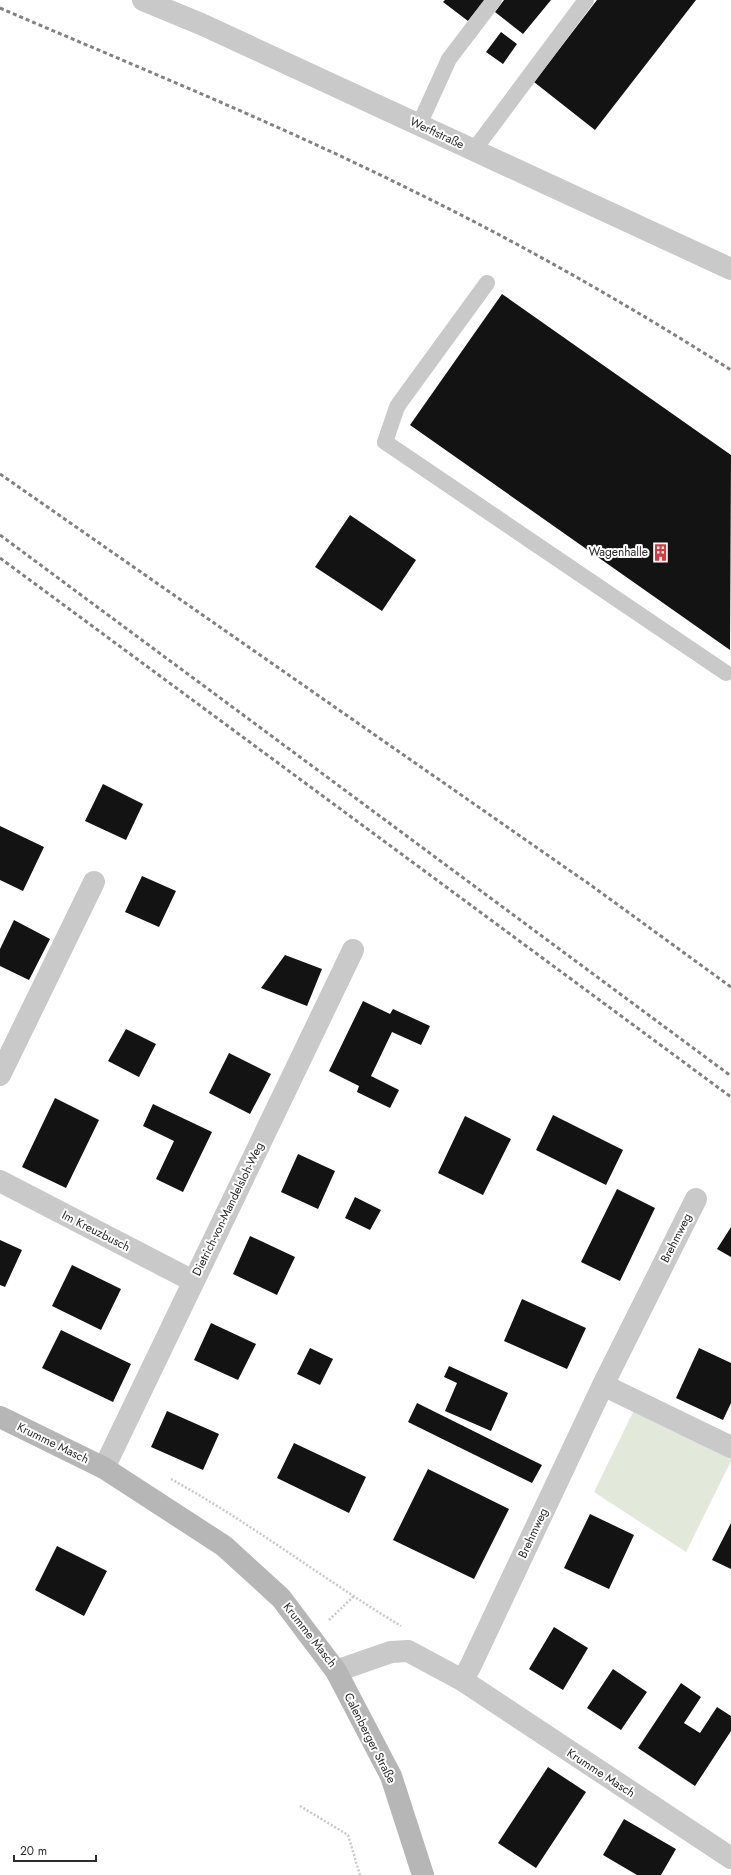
<svg xmlns="http://www.w3.org/2000/svg" width="731" height="1875" font-family="Jost,sans-serif">
<style>
.green{fill:#e2e9da}
.building{fill:#131313}
.lines{fill:none;stroke-linecap:round;stroke-linejoin:round}
.path{stroke:#c9c9c9;stroke-width:2.5;stroke-dasharray:2 2;stroke-linecap:butt}
.lane{stroke:#c9c9c9;stroke-width:16}
.street{stroke:#c9c9c9;stroke-width:22}
.secondary{stroke:#b6b6b6;stroke-width:22}
.rail{stroke:#818181;stroke-width:3;stroke-dasharray:4 3;stroke-linecap:butt}
.labels{text-anchor:middle;stroke-width:4;stroke-linejoin:round;paint-order:stroke}
.street-label{font-size:12px;fill:#2c2c2c;stroke:#fff}
.poi-label{font-size:12px;fill:#2c2c2c;stroke:#fff;text-anchor:end}
</style>
<rect width="100%" height="100%" fill="#fff"/>
<path class="green" d="M634,1410l97,48v3l-45,91 -92,-60z"/>
<path class="building" d="M445,0h40l-17,21 -25,-19z
M504,0h47l-28,34 -28,-22z
M597,0h99l-101,130 -61,-48z
M501,32l16,12 -14,20 -17,-12z
M502,294l229,161 -1,195 -320,-225z
M350,515l66,45 -34,51 -67,-44z
M103,784l40,20 -17,36 -41,-19z
M0,826l44,21 -21,44 -23,-11z
M142,876l34,15 -17,36 -34,-15z
M14,920l36,19 -21,41 -29,-14v-17z
M285,955l37,14 -15,37 -46,-18z
M363,1001l27,13 3,-5 37,17 -9,19 -29,-13 -21,44 28,14 -9,18 -33,-16 2,-6 -30,-15z
M126,1029l30,15 -17,33 -31,-16z
M229,1053l42,21 -21,40 -41,-21z
M55,1098l44,22 -33,68 -44,-21z
M153,1104l59,28 -29,60 -27,-13 18,-38 -31,-15z
M553,1115l70,35 -17,35 -70,-35z
M465,1116l46,23 -28,56 -45,-22z
M298,1154l37,17 -17,38 -37,-17z
M617,1189l38,19 -35,73 -39,-19z
M355,1197l26,13 -11,20 -25,-12z
M731,1227v30l-14,-8z
M250,1236l45,21 -18,38 -44,-21z
M0,1240l22,10 -17,37 -5,-2z
M72,1265l49,24 -20,41 -49,-24z
M522,1299l64,29 -19,41 -63,-28z
M211,1323l45,21 -18,36 -44,-20z
M61,1330l70,34 -18,38 -71,-34z
M310,1348l23,11 -13,26 -23,-11z
M699,1348l32,15v40l-8,17 -47,-22z
M449,1366l59,27 -17,38 -46,-20 12,-28 -13,-6z
M417,1403l125,62 -10,18 -124,-61z
M167,1411l52,23 -16,36 -52,-23z
M294,1443l72,34 -17,36 -72,-35z
M428,1469l81,40 -35,70 -81,-39z
M590,1514l44,21 -25,54 -45,-21z
M731,1523v46l-19,-9z
M57,1546l50,25 -23,45 -49,-26z
M554,1627l34,21 -25,42 -34,-21z
M613,1669l34,23 -26,38 -34,-22z
M681,1683l20,14 -17,26 16,10 17,-26 14,9v15l-36,55 -57,-38z
M548,1767l38,25 -50,76 -38,-25z
M624,1819l52,30 -15,26h-24l-34,-20z"/>
<g class="lines">
<path class="path" d="M171,1479c80,44 152,100 230,147
M329,1620l24,-23
M300,1806l48,29 12,40"/>
<path class="lane" d="M419,125l30,-66 45,-59
M474,150l112,-150
M487,283l-86,118 -4,6 -12,35 341,231"/>
<path class="street" d="M143,0l58,24 530,245
M0,1075l94,-193
M0,1181l193,100
M603,1385l128,62
M104,1468l249,-518
M336,1671l55,-19 17,-1 54,29 269,178
M462,1680l8,-13 133,-282 93,-186"/>
<path class="secondary" d="M0,1417l104,51 120,78 57,52 55,73 55,105 32,99"/>
<path class="rail" d="M0,8c137,59 276,115 409,181 111,54 218,115 322,181
M0,474l592,412 139,101
M0,535l731,541
M0,558l731,539"/>
</g>
<defs>
<symbol id="building-bare" viewBox="-9 -9 18 18"><path d="M-4-6H4V6H1V3H-1V6H-4ZM-2.5-4.3h1.7v1.8h-1.7ZM.8-4.3h1.7v1.8H.8ZM-2.5-1h1.7V.8h-1.7ZM.8-1h1.7V.8H.8Z" fill="#db373c" stroke="#fff" stroke-width="2.5" paint-order="stroke"/></symbol>
</defs>
<g fill-rule="evenodd">
<use href="#building-bare" x="648" y="540" width="25" height="25"/>
</g>
<g class="labels">
<g class="street-label">
<text transform="translate(437 133) rotate(25)" y="4">Werftstraße</text>
<text transform="translate(228 1209) rotate(-64)" y="4">Dietrich-von-Mandelsloh-Weg</text>
<text transform="translate(96 1231) rotate(27)" y="4">Im Kreuzbusch</text>
<text transform="translate(676 1238) rotate(-63)" y="4">Brehmweg</text>
<text transform="translate(53 1443) rotate(26)" y="4">Krumme Masch</text>
<text transform="translate(533 1533) rotate(-65)" y="4">Brehmweg</text>
<text transform="translate(310 1635) rotate(52)" y="4">Krumme Masch</text>
<text transform="translate(370 1738) rotate(63)" y="4">Calenberger Straße</text>
<text transform="translate(601 1773) rotate(33)" y="4">Krumme Masch</text>
</g>
<g class="poi-label">
<text x="648" y="556">Wagenhalle</text>
</g>
</g>
<path d="M14 1855v6h82v-6" fill="none" stroke="#2c2c2c" stroke-width="2"/>
<text x="20" y="1855" font-size="12" fill="#2c2c2c" stroke="#ffffff" stroke-width="3" paint-order="stroke">20 m</text>
</svg>
